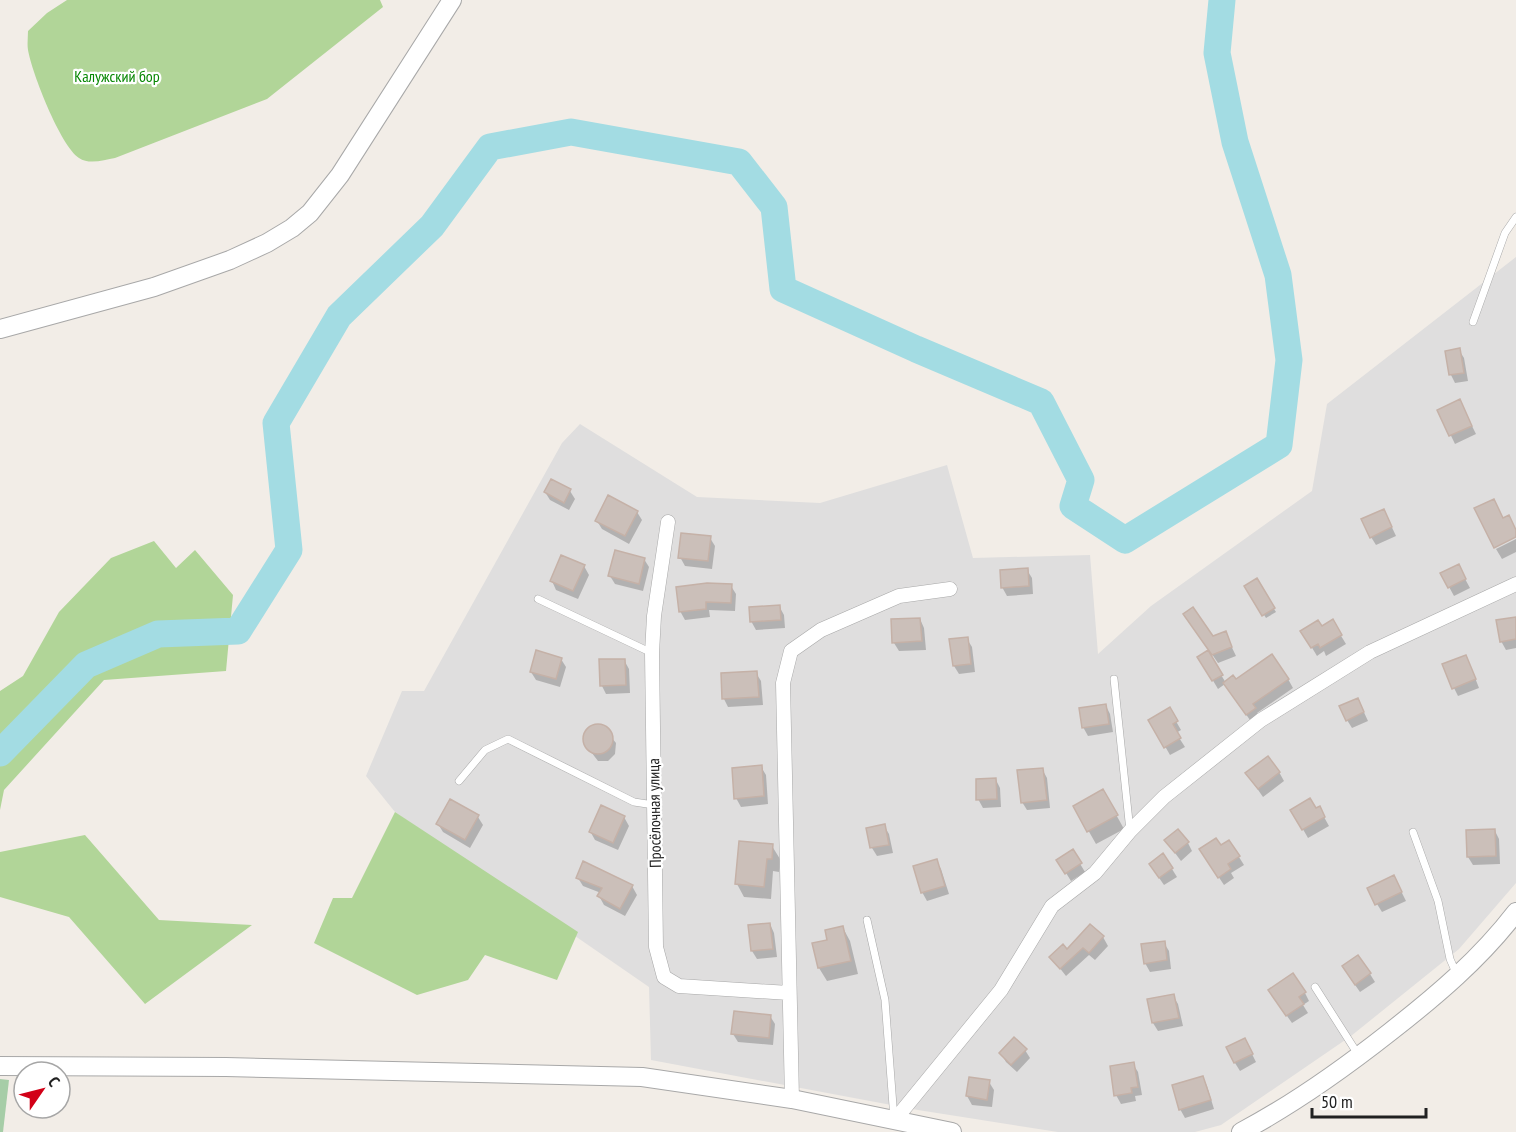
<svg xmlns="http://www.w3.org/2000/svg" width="1516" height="1132" font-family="'PT Sans Narrow',sans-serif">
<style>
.residential{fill:#dfdede}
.forest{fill:#b1d598}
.cemetery{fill:#a6cda7}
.shadow{fill:#0003}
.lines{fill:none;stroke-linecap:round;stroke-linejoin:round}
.river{stroke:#a3dce3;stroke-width:27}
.building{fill:#cbbfb9;stroke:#c5b1a7;stroke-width:1.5}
.service-casing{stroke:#a8a8a8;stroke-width:8}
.minor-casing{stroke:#a8a8a8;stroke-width:15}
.tertiary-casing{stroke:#a8a8a8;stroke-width:20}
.service{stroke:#fff;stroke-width:7}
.minor{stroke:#fff;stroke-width:14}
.tertiary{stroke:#fff;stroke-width:18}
.labels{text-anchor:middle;stroke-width:4.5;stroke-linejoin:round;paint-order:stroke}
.park-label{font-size:16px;fill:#068702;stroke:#fff}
.street-label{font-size:16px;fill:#212121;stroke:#fff}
</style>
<rect width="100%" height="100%" fill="#f2ede7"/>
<path class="residential" d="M1516,257v626l-57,66 -108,87 -130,89 -26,7h-137l-140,-22 -267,-50 -2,-73 -254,-175 -29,-36 36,-85h22l138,-248 18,-19 117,73 123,6 127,-38 26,93 117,-3 8,99 53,-48 161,-115 15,-87z"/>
<path class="forest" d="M67,0h313l3,7 -116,92 -152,59c-11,2 -26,7 -36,0 -19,-13 -47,-85 -51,-108 -1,-6 0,-13 0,-19l19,-18z
M154,541l22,27 19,-18 38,45 -7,76 -122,9 -100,110 -4,20v-119l23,-15 36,-64 52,-54z
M395,812l183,120 -21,48 -72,-25 -17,25 -51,15 -103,-52 19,-45h19z
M85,835l74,85 93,5 -107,79 -76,-87 -69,-20v-45z"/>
<path class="cemetery" d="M0,1079l9,1 -6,52h-3z"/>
<path class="shadow" d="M1459,350l5,8 4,23 -13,2 -4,-8 -4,-23z
M1464,410l12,24 -21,10 -16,-33z
M570,491l5,8 -6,11 -19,-10 -5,-8z
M637,512l5,8 -13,24 -27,-15 -5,-8z
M1388,519l8,17 -20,9 -5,-8z
M710,538l5,8 -3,23 -27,-3 -5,-9z
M1516,539v13l-14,7 -6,-10z
M644,559l5,8 -6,24 -28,-7 -5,-8z
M584,566l5,9 -11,24 -22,-9 -4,-9z
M1458,566l12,22 -16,8 -12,-22z
M1027,570l5,8 1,16 -26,2 -5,-9z
M1256,580l20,32 -10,6 -20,-32z
M731,586l5,8 -1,17 -26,-1 1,7 -25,3 -5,-9z
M779,606l5,9 1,13 -29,2 -5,-9z
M1516,618v30l-10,2 -5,-9z
M920,619l4,9 2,22 -27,1 -5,-8z
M1332,621l14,23 -20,12 -2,-5 -7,5 -15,-25 19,-3z
M1190,622l23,16 12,-5 11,23 -18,7z
M967,639l5,8 3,25 -16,2 -5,-8z
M1207,652l19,31 62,-4 5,9 -36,25 3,4 -8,6 -27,-39 -7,5 -19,-32z
M561,659l5,8 -6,20 -24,-7 -5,-8z
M624,660l5,9 1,24 -24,1 -4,-8z
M1470,665l9,23 -21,8 -4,-8z
M756,673l5,8 2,24 -35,2 -4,-8z
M1106,706l4,8 3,18 -25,4 -5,-9z
M1362,708l6,13 -16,7 -5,-8z
M1169,709l12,21 -5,3 9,14 -15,8 -20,-35z
M593,727h10l13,16 -1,11 -7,7h-10l-13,-17v-10z
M761,767l5,8 2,29 -27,3 -5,-9z
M1042,769l5,9 3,30 -23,2 -5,-8z
M1279,772l5,9 -21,16 -16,-23z
M996,780l4,8 1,19 -18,1 -5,-9z
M1103,791l21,38 -28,15 -21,-37z
M1319,808l10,18 -21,12 -16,-28h23z
M478,817l5,8 -13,23 -27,-16 -5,-8z
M624,817l5,9 -11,24 -23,-10 -5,-9z
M884,826l5,8 4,19 -16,3 -5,-8 -4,-19z
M1495,831l4,8 1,25 -27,1 -5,-8z
M1166,841l22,2 4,8 -11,10z
M772,846l8,13 -1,13 -6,-1 -2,28 -27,-2 -7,-13z
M1221,847l18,10 5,8 -13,8 3,5 -10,7 -18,-27z
M1073,852l12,20 -14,9 -13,-21z
M936,861l5,8 8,25 -22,7 -5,-9z
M1172,869l5,8 -13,8 -9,-13z
M578,878l54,8 5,9 -12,21 -21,-11 -5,-9 2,-3 -18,-7z
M1398,885l8,16 -24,11 -5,-8z
M770,924l4,9 3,24 -20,2 -5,-8z
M1090,926l13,11 5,9 -13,14 -6,-5 -23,21 -15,-19 16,-5z
M843,928l7,13 8,33 -31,7 -8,-13 10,-27z
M1164,943l5,8 2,18 -21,3 -5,-9z
M1370,974l5,8 -15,10 -12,-17z
M1305,993l4,8 -6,4 5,8 -16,10 -17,-24z
M1173,996l5,8 5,22 -25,5 -5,-8 -4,-22z
M770,1016l5,8 -2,21 -35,-3 -5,-8z
M1249,1048l7,14 -16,9 -5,-8z
M1025,1050l5,8 -13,14 -11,-10 -5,-9z
M1133,1064l5,8 4,23 -7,1 1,5 -15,3 -5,-9z
M1203,1077l4,9 7,23 -29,9 -5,-9z
M989,1082l5,8 -2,17 -20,-2 -5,-9z"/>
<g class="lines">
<path class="river" d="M0,753l86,-88 72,-31 80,-3 51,-81 -13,-127 63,-107 93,-90 58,-79 81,-15 168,30 35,45 9,82 133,60 125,53 40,78 -8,26 52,34 154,-95 10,-85 -11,-85 -43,-133 -18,-89 5,-53"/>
</g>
<path class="building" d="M1460,348l4,25 -15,2 -4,-24z
M1460,399l12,27 -23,10 -12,-26z
M551,479l20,10 -7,14 -20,-11z
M608,495l30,16 -13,25 -30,-15z
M1494,499l9,19 6,-3 7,15v7l-22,11 -20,-40z
M1384,509l8,18 -22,11 -9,-19z
M681,533l30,3 -3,25 -30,-3z
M615,550l30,8 -6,26 -31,-8z
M561,555l24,10 -12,26 -23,-10z
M1459,564l7,15 -18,9 -8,-15z
M1028,568l1,18 -28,2 -1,-18z
M1257,578l18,30 -13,8 -18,-30z
M707,583l25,1 -1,19 -25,-1v7l-27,3 -3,-25z
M780,605l1,15 -31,2 -1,-15z
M1193,607l20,29 13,-5 6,16 -20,8 -29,-41z
M1516,617v22l-16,3 -4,-22z
M920,618l2,23 -30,2 -1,-24z
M1333,619l9,16 -22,13 -2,-4 -7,4 -11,-17 18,-11 4,6z
M968,637l3,27 -18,2 -4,-27z
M536,650l26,8 -6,21 -26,-7z
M1208,650l15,25 -11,6 -15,-24z
M1272,654l17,25 -36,25 3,4 -10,7 -23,-32 10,-8 3,4z
M1466,655l10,24 -24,10 -10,-25z
M599,659h26l1,26 -26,1z
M757,671l2,26 -37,2 -1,-26z
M1358,698l6,14 -18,9 -7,-15z
M1106,704l3,20 -27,4 -3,-20z
M1170,707l8,14 -5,3 8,14 -17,10 -16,-28z
M583 739a15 15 0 1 1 30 0a15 15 0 1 1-30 0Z
M1268,756l12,16 -22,17 -13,-16z
M762,765l2,31 -30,3 -2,-31z
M1043,768l4,32 -26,3 -4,-33z
M996,778l1,21 -21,1v-21z
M1103,789l15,26 -31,17 -14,-26z
M1310,798l6,10 4,-2 5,11 -23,13 -12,-20z
M450,799l29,16 -14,25 -29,-16z
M601,805l24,11 -12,27 -24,-11z
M885,824l4,21 -19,3 -4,-20z
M1178,829l11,13 -14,11 -11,-13z
M1495,829l1,27 -29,1 -1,-27z
M1216,838l5,7 8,-5 11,16 -12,8 3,5 -13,9 -19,-29z
M739,841l34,3 -1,15h-5l-3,28 -29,-3z
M1073,849l9,14 -17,11 -9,-14z
M1163,853l10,15 -14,10 -10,-14z
M937,859l8,27 -24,7 -8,-27z
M583,861l50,24 -13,24 -23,-13 5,-8 -26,-10z
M1394,875l8,17 -27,13 -8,-17z
M770,923l3,26 -22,2 -3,-26z
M1090,924l14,12 -15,17 -6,-5 -23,21 -11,-12 14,-13 4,5z
M843,926l8,35 -33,7 -6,-25 15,-3 -2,-10z
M1165,941l2,19 -23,4 -3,-20z
M1358,955l13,18 -16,12 -13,-19z
M1293,973l13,19 -7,5 5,7 -18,12 -18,-26z
M1174,994l5,24 -27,5 -5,-24z
M734,1011l37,4 -2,23 -38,-4z
M1014,1037l13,12 -16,16 -12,-12z
M1245,1038l8,16 -19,9 -8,-16z
M1134,1062l4,25 -7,1 1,5 -18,3 -4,-30z
M1203,1076l8,24 -32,10 -7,-25z
M969,1077l21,3 -3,20 -21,-4z"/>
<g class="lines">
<defs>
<path id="service" d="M1473,322l32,-89 11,-16
M538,599l114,54
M1114,679l16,152
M459,781l26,-31 23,-11 126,63 20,3
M1413,832l25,69 12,58 7,16
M867,920l18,80 9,119
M1315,987l44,69"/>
<path id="minor" d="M668,522l-14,94 -2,37 4,294 8,30 15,9 110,7
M792,1099l-9,-416 8,-32 30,-21 78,-34 51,-7
M894,1121l107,-131 51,-84 43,-33 35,-42 34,-34 97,-77 109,-68 146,-68"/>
<path id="tertiary" d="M0,329l154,-42 76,-27 37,-17 25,-15 18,-15 30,-38 112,-175
M0,1066l226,1 416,10 150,22 160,33
M1241,1132c53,-28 102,-63 149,-100 46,-36 90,-73 126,-120"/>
</defs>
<use href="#service" class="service-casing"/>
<use href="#minor" class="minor-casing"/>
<use href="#tertiary" class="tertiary-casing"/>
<use href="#service" class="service"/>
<use href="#minor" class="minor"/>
<use href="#tertiary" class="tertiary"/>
</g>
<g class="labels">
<g class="park-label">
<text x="117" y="82">Калужский бор</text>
</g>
<g class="street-label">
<text transform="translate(654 813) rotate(-91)" y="6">Просёлочная улица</text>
</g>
</g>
<g transform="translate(42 1090) rotate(55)"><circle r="28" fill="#ffffff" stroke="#a6a6a6" stroke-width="1.5"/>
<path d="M0-4.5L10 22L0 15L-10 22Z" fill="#d20017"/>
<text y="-9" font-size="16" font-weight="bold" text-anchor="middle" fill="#212121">С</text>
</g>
<path d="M1312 1108v9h114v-9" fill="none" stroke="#212121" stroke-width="3"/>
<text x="1321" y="1108" font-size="18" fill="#212121" stroke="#ffffff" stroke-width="4.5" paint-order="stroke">50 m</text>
</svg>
